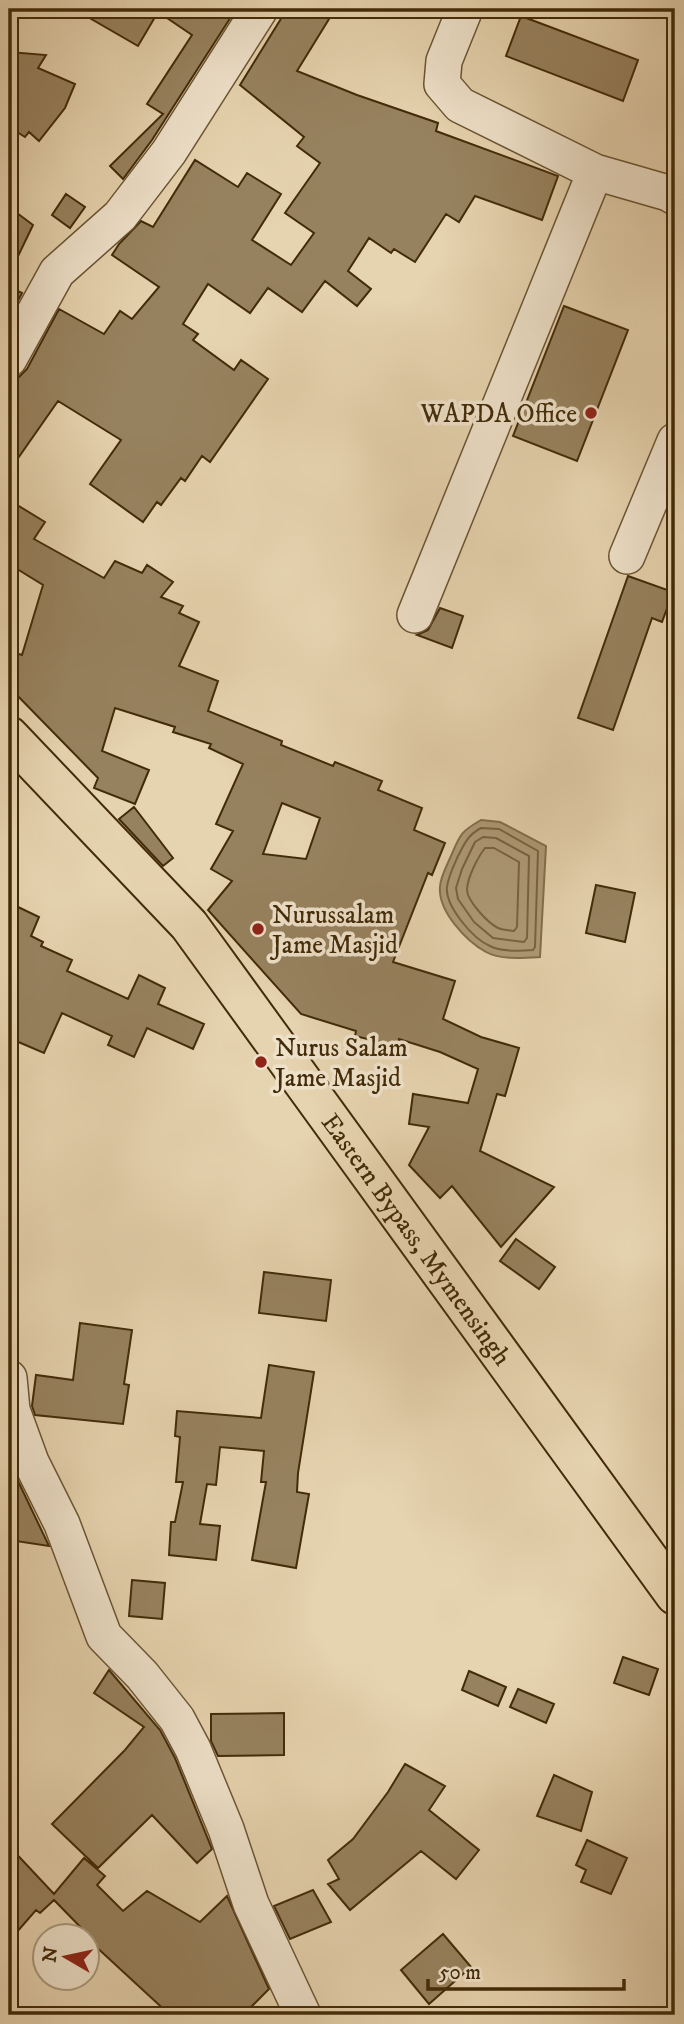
<svg xmlns="http://www.w3.org/2000/svg" width="684" height="2024" font-family="'IM FELL DW Pica',serif">
<style>
.water{fill:#ae9a77;stroke:#836e4b;stroke-width:2}
.lines{fill:none;stroke-linecap:round;stroke-linejoin:round}
.shore{stroke:#786240;stroke-width:2}
.building{fill:#97825f;stroke:#422b09;stroke-width:2;fill-rule:evenodd}
.minor-casing{stroke:#6b5532;stroke-width:38}
.highway-casing{stroke:#422b09;stroke-width:42}
.minor{stroke:#efe2cb;stroke-width:35}
.highway{stroke:#e6d3af;stroke-width:38}
.poi-dot{fill:#8f2418;stroke:#efe2cb;stroke-width:2.5}
.labels{text-anchor:middle;stroke-width:7;stroke-linejoin:round;paint-order:stroke}
.poi-label{font-size:26px;fill:#422b09;stroke:#efe2cb;text-anchor:start}
.street-label{font-size:26px;fill:#422b09;stroke:#efe2cb}
</style>
<rect width="100%" height="100%" fill="#e6d3af"/>
<filter id="stains"><feTurbulence type="fractalNoise" baseFrequency=".00286" numOctaves="4"/><feColorMatrix values="0 0 0 0 .2 0 0 0 0 .09 0 0 0 0 .02 0 0 0 .5 -.17"/></filter>
<radialGradient id="worn" r=".72"><stop offset=".6" stop-color="#630" stop-opacity="0"/><stop offset="1" stop-color="#630" stop-opacity=".3"/></radialGradient>
<path class="water" d="M481,820l19,2 46,24 -6,111c-16,1 -40,3 -54,-5 -20,-11 -48,-41 -46,-65 0,-9 7,-22 11,-31 9,-21 9,-24 30,-36z"/>
<g class="lines">
<path class="shore" d="M481,828l18,1 39,22 -3,96 -2,3c-12,1 -32,2 -43,-4 -17,-7 -45,-40 -43,-59 1,-10 7,-22 11,-31 7,-13 10,-21 23,-28z
M483,837l13,1 33,18 -2,82 -3,4 -31,-4 -19,-16 -16,-23 -2,-11 6,-19 13,-27z
M485,848h9l25,14 -2,65 -3,4c-5,-1 -12,-1 -16,-3 -10,-5 -32,-28 -31,-39 1,-13 11,-32 18,-41z"/>
</g>
<path class="building" d="M74,9h162l-84,131 -29,39 -13,-13 53,-52 -16,-10 45,-69 -34,-23 -20,34z
M287,9h27l15,10 -32,52 60,24 81,28 -2,8 122,45 -16,44 -67,-24 -16,26 -13,-8 -31,48 -21,-13 -3,4 -22,-15 -21,33 23,18 -14,17 -32,-25 -23,31 -34,-24 -18,25 -42,-29 -25,40 15,10 -5,6 41,30 7,-10 27,19 -58,83 -8,-6 -17,25 -4,-3 -20,27 -4,-3 -14,20 -53,-38 31,-44 -63,-39 -49,70v-92l10,-2 8,-8 32,-60 45,25 16,-23 12,8 27,-32 -47,-32 7,-11 22,-23 12,6 42,-67 43,27 9,-14 34,21 -29,46 39,25 23,-32 -29,-20 35,-50 -23,-17 7,-9 -64,-52z
M521,16l117,44 -15,41 -117,-45z
M9,52l37,3 -8,13 37,16 -10,24 -26,33 -10,-9 -4,5 -16,-10z
M66,194l19,13 -15,21 -18,-13z
M9,207l24,18 -24,50z
M9,287l13,6 -13,25z
M564,306l64,24 -51,131 -64,-25z
M9,500l36,22 -11,17 70,39 11,-17 27,12 5,-8 26,17 -12,15 22,9 -4,7 20,9 -20,44 39,15 -10,30 74,30 -1,4 52,21 2,-4 47,19 -4,9 44,18 -8,22 31,13 -13,32 -4,-2 -35,89 62,19 -12,38 38,18 38,11 -14,48 -8,-2 -17,57 74,36 -53,60 -49,-61 -12,12 -31,-33 20,-38 -20,-3 4,-30 55,9 10,-34 -38,-17 -41,-13 -2,7 -42,-10 1,-5 -55,-17 -93,-104 24,-29 -21,-12 22,-38 -17,-7 27,-60 -34,-16 2,-4 -38,-12 2,-5 -60,-19 -13,43 47,19 -14,34 -41,-16 4,-10 -89,-91v-36l13,4 21,-70 -34,-21zM282,803l38,15 -14,41 -43,-5z
M628,576l45,16 -11,30 -10,-4 -39,112 -35,-12z
M440,608l23,8 -11,32 -35,-13 11,-5z
M134,807l39,51 -10,8 -44,-47z
M596,885l39,8 -10,49 -39,-9z
M16,906l23,11 -8,19 12,6 -2,4 31,14 -5,11 61,28 11,-24 26,13 -7,16 46,20 -11,25 -46,-21 -13,29 -26,-12 4,-9 -50,-23 -18,40 -35,-15v-116z
M516,1239l39,28 -16,22 -39,-28z
M264,1272l67,8 -5,41 -67,-8z
M80,1323l52,7 -8,54 5,1 -6,39 -88,-9 -3,-9 4,-31 37,5z
M269,1365l45,7 -16,101 -1,19 12,2 -13,74 -44,-8 14,-78h-5l3,-31 -44,-4 -4,38 -9,-1 -7,40 20,2 -4,34 -47,-5 2,-33h4l8,-40h-7l4,-45 -5,-1 2,-25 84,7z
M9,1480l9,1 31,65 -40,-6z
M132,1580l33,3 -3,36 -33,-3z
M623,1657l35,12 -9,26 -35,-12z
M109,1670l51,60 15,28 37,91 -15,14 -45,-48 -54,53 -46,-44 73,-74 19,-23 -50,-34z
M469,1671l37,16 -8,19 -36,-16z
M518,1689l36,15 -8,19 -36,-16z
M284,1713v42l-66,1 -7,-15v-27z
M405,1764l40,22 -16,24 50,40 -23,29 -35,-28 -71,59 -22,-26 11,-5 -11,-19 25,-21 35,-47z
M554,1775l38,17 -11,39 -44,-15z
M587,1840l40,18 -16,36 -30,-12 5,-12 -10,-5z
M9,1846l45,48 30,-36 21,18 -8,9 26,26 24,-20 53,31 27,-26 42,93 -26,26h-73l-77,-71 2,-2 -41,-42 -14,13 -4,-3 -27,31z
M313,1890l18,32 -41,17 -16,-33z
M443,1934l28,33 -42,37 -28,-34z"/>
<g class="lines">
<defs>
<path id="minor" d="M465,9l-21,52 -2,23 18,21 135,67 73,21 7,4
M9,359l48,-87 63,-56 49,-64 91,-143
M627,556l48,-115
M415,615l180,-443
M9,1378l3,32 19,52 31,62 42,112 38,39 35,44 16,30 33,80 25,75 52,111"/>
<g id="highway">
<path id="s1" d="M9,736l180,189 486,670"/>
</g>
</defs>
<use href="#minor" class="minor-casing"/>
<use href="#highway" class="highway-casing"/>
<use href="#minor" class="minor"/>
<use href="#highway" class="highway"/>
</g>
<g class="poi-dot">
<circle cx="591" cy="413" r="7"/>
<circle cx="258" cy="929" r="7"/>
<circle cx="261" cy="1062" r="7"/>
</g>
<g class="labels">
<g class="poi-label">
<text x="577" y="422" text-anchor="end">WAPDA Office</text>
<text x="272" y="923">Nurussalam<tspan x="272" dy="30">Jame Masjid</tspan></text>
<text x="275" y="1056">Nurus Salam<tspan x="275" dy="30">Jame Masjid</tspan></text>
</g>
<g class="street-label">
<text dy="9" stroke="none"><textPath href="#s1" startOffset="649">Eastern Bypass, Mymensingh</textPath></text>
</g>
</g>
<rect width="684" height="2024" fill="none" stroke="#e6d3af" stroke-width="35"/>
<rect x="10" y="10" width="663" height="2003" fill="none" stroke="#422b09" stroke-width="3.5"/>
<rect x="18" y="18" width="649" height="1989" fill="none" stroke="#422b09" stroke-width="2"/>
<g transform="translate(66 1957) rotate(279)"><circle r="33" fill="#efe2cb" stroke="#aa997d" stroke-width="2"/>
<path d="M0-5L12 26L0 18L-12 26Z" fill="#8f2418"/>
<text y="-10" font-size="19" font-weight="bold" text-anchor="middle" fill="#422b09">N</text>
</g>
<path d="M428 1979v10h196v-10" fill="none" stroke="#422b09" stroke-width="3.5"/>
<text x="439" y="1979" font-size="21" fill="#422b09" stroke="#efe2cb" stroke-width="5" paint-order="stroke">50 m</text>
<rect width="100%" height="100%" filter="url(#stains)"/>
<rect width="100%" height="100%" fill="url(#worn)"/>
</svg>
